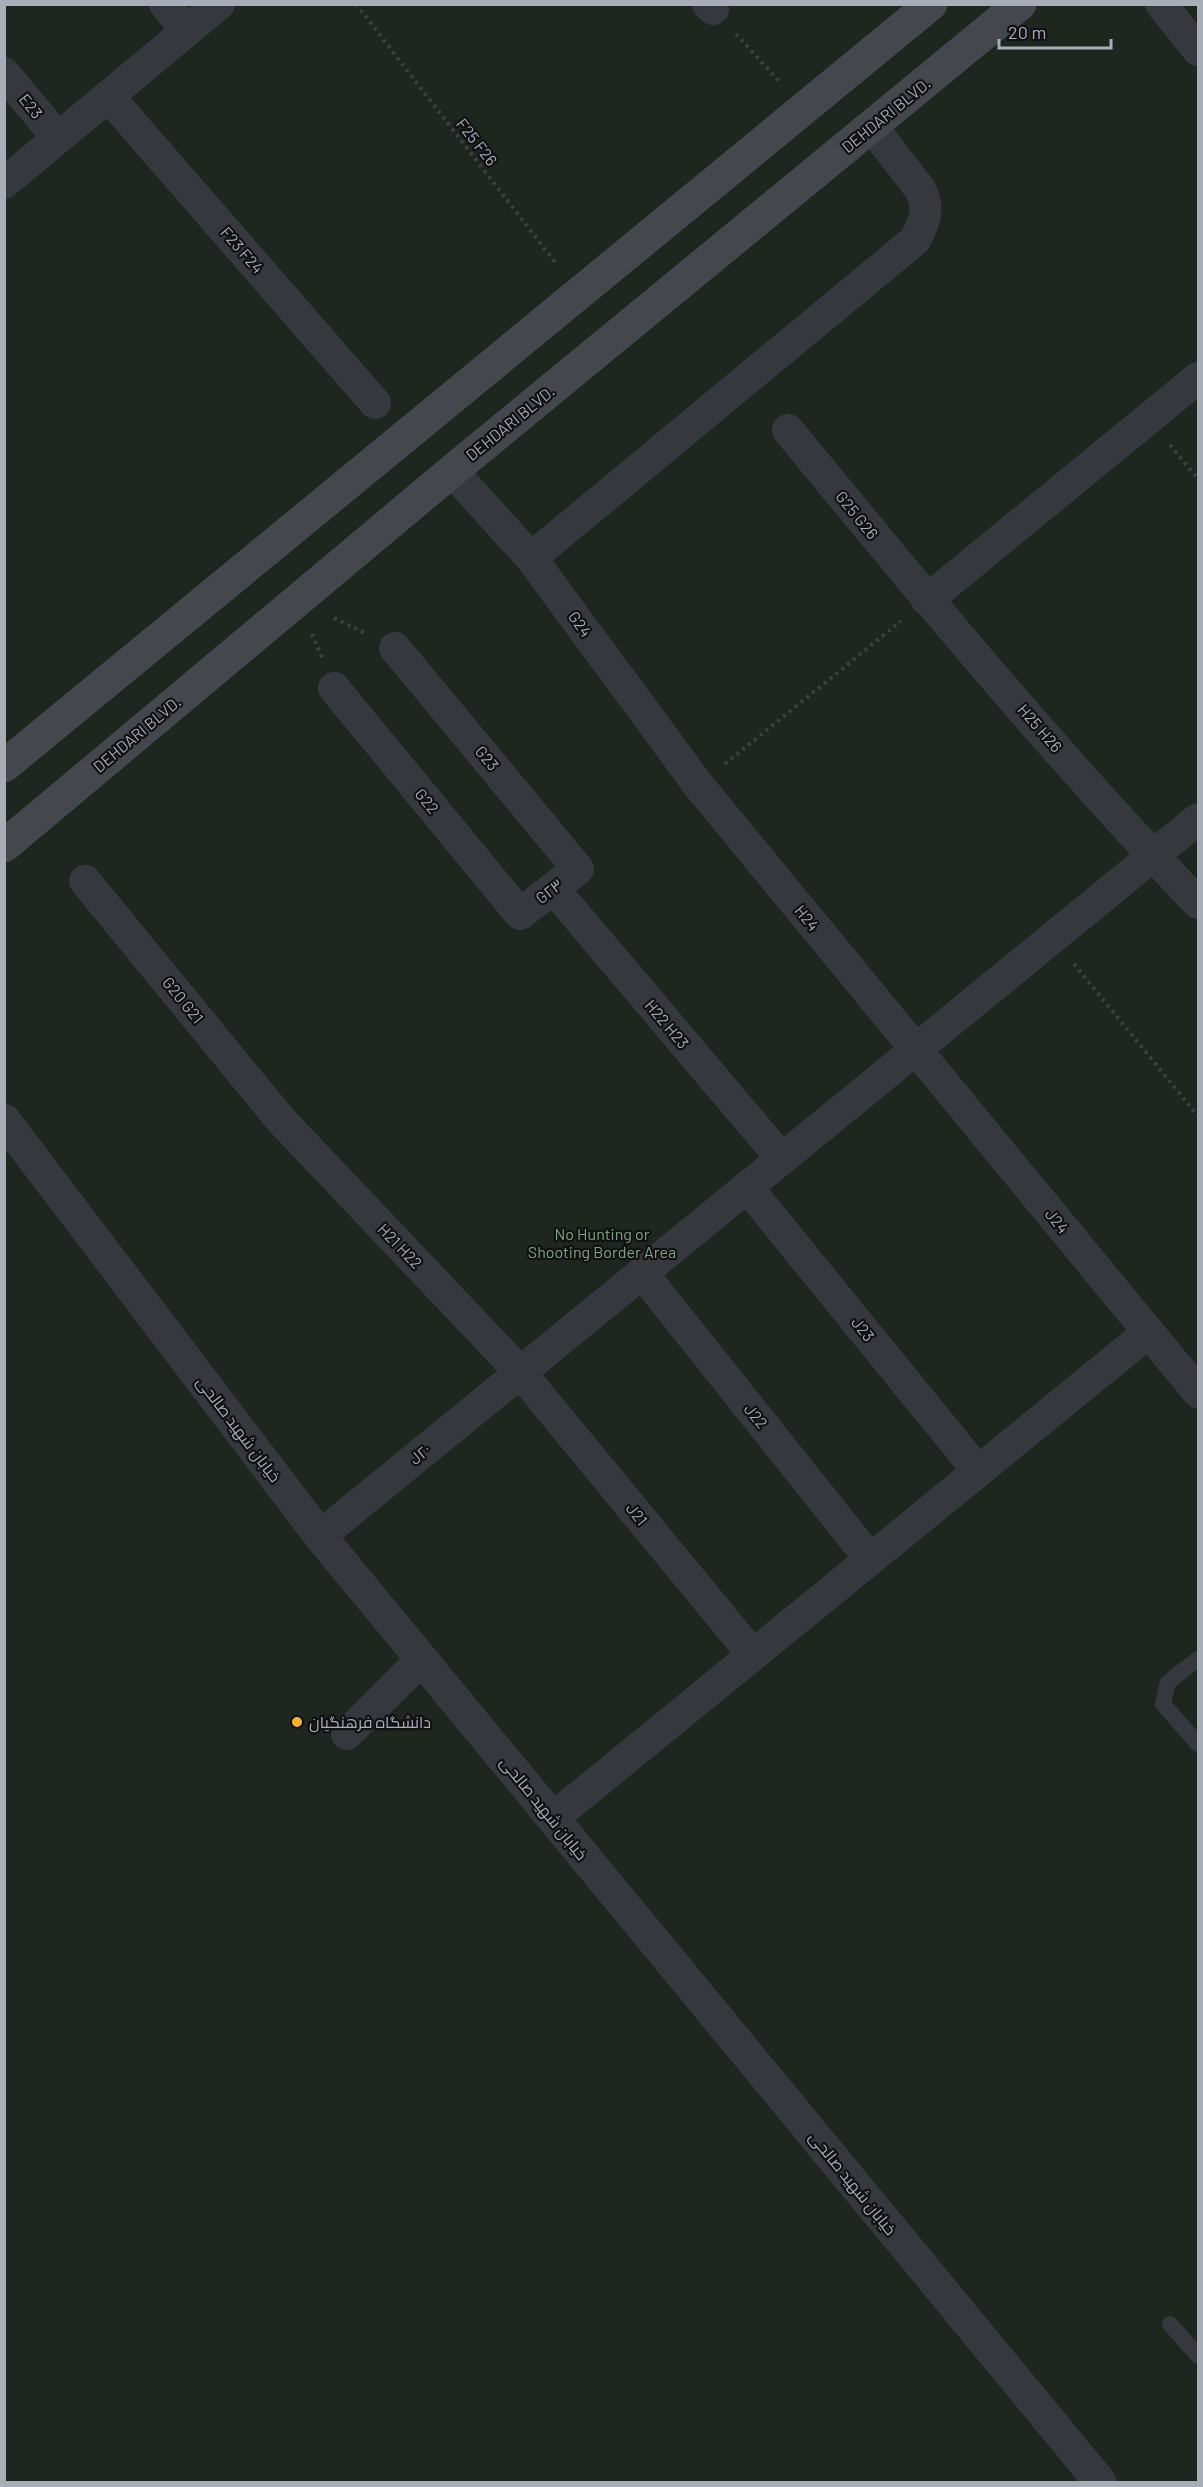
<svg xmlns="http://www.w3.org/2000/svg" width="1203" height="2487" font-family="Barlow,Cairo,sans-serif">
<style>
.green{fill:#1e261f}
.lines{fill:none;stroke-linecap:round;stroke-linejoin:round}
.path{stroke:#3d3f44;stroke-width:4;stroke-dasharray:3 4.5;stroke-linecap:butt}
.service{stroke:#37383d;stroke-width:16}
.minor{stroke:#37383d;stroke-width:32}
.tertiary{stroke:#37383d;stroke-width:33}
.secondary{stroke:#45474d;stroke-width:33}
.poi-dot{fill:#f2b134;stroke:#111113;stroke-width:2}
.labels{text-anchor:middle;stroke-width:4.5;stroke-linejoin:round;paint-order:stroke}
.street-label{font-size:16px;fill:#a8adb8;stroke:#111113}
.park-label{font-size:16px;fill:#7fa381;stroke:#111113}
.poi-label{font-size:16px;fill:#a8adb8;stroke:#111113;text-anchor:start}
</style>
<rect width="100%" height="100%" fill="#161618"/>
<path class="green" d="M5,5h1193v2477h-1193z"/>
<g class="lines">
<path class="path" d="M356,4l201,261
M736,34l43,47
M1170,445l28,34
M334,618l31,15
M312,634l10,24
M725,764l176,-143
M1074,964l124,152"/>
<path class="service" d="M1198,1659l-30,23 -5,22 35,40
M1170,2324l28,32"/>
<path class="minor" d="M165,4l21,27
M708,4l5,5
M1161,4l37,46
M4,73l54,65
M108,96l267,307
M4,183l215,-179
M788,430c132,161 266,323 410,473
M452,471l79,87 168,228 499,606
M531,558l384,-318c10,-19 15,-31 5,-51l-48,-62
M927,600l271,-222
M334,688l186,226 58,-45 -183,-221
M85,881l195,238 240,253 233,283
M553,888l229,271
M747,1187l231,284
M642,1273l228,286
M320,1536l878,-717
M347,1734l75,-75
M553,1818l596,-486"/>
<path class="tertiary" d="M4,1120l316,416 780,946"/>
<path class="secondary" d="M4,766l927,-762
M4,846l448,-375 568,-467"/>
</g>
<circle class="poi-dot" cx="297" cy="1722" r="6"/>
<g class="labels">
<g class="street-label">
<text transform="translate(31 106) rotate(51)" y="6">E23</text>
<text transform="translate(886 115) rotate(-39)" y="6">DEHDARI BLVD.</text>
<text transform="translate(477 142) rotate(52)" y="6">F25 F26</text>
<text transform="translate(242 250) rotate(49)" y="6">F23 F24</text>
<text transform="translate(510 423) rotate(-39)" y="6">DEHDARI BLVD.</text>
<text transform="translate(857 515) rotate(51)" y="6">G25 G26</text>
<text transform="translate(580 624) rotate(54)" y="6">G24</text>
<text transform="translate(1040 728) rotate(49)" y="6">H25 H26</text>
<text transform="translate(137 734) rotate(-40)" y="6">DEHDARI BLVD.</text>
<text transform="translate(487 758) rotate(50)" y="6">G23</text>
<text transform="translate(427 801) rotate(51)" y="6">G22</text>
<text transform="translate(549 891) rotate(-38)" y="6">G۲۳</text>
<text transform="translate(807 918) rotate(51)" y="6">H24</text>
<text transform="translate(183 1000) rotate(51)" y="6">G20 G21</text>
<text transform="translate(667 1024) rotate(50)" y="6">H22 H23</text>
<text transform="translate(1057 1221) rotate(51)" y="6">J24</text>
<text transform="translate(400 1246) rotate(46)" y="6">H21 H22</text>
<text transform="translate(863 1329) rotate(51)" y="6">J23</text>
<text transform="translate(756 1416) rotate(51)" y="6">J22</text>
<text transform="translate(239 1429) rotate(53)" y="6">خیابان شهید صالحی</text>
<text transform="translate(420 1454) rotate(-39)" y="6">J۲۰</text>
<text transform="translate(637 1514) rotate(51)" y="6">J21</text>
<text transform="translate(544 1808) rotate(51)" y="6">خیابان شهید صالحی</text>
<text transform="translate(853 2183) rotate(51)" y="6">خیابان شهید صالحی</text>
</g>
<g class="park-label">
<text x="602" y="1240">No Hunting or<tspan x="602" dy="18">Shooting Border Area</tspan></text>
</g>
<g class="poi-label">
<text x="309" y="1728">دانشگاه فرهنگیان</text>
</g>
</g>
<rect width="1203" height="2487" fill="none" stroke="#a8adb8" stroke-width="12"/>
<path d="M999 39v9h112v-9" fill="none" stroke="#a8adb8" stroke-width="3"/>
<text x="1008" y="39" font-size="18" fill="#a8adb8" stroke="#111113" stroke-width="4.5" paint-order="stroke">20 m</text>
</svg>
